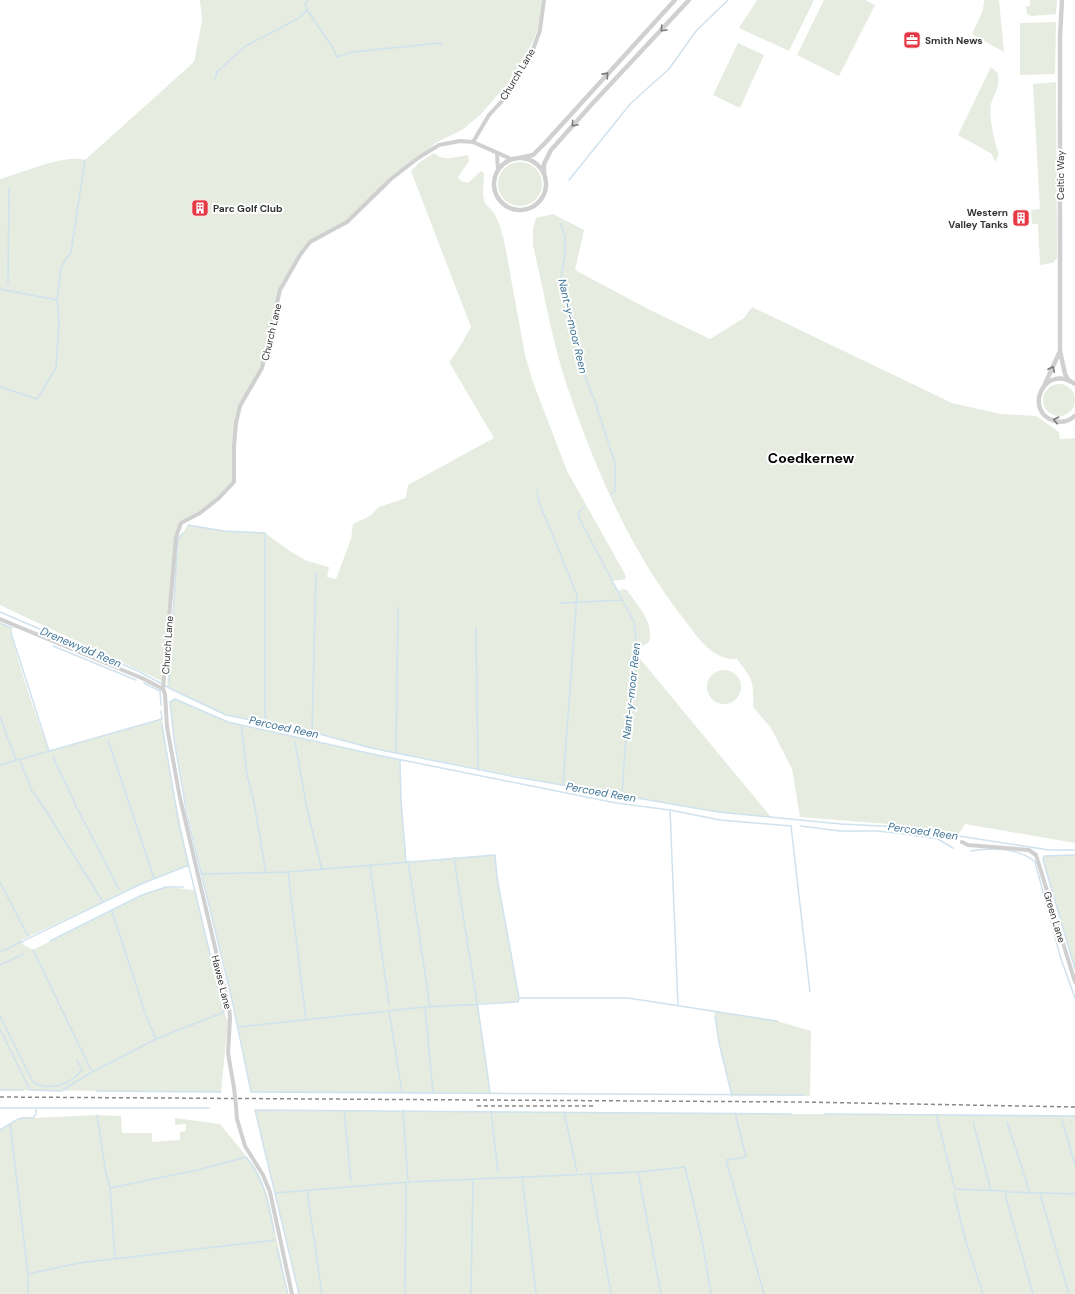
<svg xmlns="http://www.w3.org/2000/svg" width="1075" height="1294" font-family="'DM Sans',sans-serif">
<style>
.green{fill:#e6ecdf}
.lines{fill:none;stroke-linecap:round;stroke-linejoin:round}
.stream{stroke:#cfe2ee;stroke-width:1.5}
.minor{stroke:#d0d0d0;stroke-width:4}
.tertiary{stroke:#d0d0d0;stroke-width:4.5}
.rail{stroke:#888;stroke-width:1.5;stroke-dasharray:4 3;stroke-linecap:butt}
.minor-bridge{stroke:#d0d0d0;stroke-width:4}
.oneway{stroke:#7a7a7a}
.labels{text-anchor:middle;stroke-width:4;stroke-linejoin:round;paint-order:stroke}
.poi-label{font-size:10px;font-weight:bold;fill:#333;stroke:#fff;text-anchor:start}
.street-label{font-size:10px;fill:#333;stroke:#fff}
.water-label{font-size:11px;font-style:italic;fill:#3f7597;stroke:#fff}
.district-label{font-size:14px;font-weight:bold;fill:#000;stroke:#fff}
</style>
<rect width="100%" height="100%" fill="#fff"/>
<path class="green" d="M200,0h342l-3,26 -7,18 -24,39 -27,31 -19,16 -25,12 -46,37 -44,43 -37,20 -30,48 -18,78 -22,38 -4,17 -2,59 -15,16 -38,25 -5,14 -12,145 -164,-77v-426c23,-6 63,-25 85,-19l109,-98 8,-41z
M757,0h57l-25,51 -50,-23z
M824,0h41l10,5 -36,71 -42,-21z
M984,0h15l5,52 -32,-18 11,-24z
M1030,0h27l-1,14 -24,2 -5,-2 -1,-8h4z
M1056,22l-1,52 -35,1v-52z
M738,43l26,12 -24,53 -27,-13z
M991,67l7,6c2,17 -3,17 -7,31 -3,8 4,42 8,50l-4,8 -3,-8 -34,-19z
M1056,82l1,176 -4,5 -13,2 -2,-41h-6l-1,-14 9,-1 -7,-125z
M434,153c10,9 22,4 34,2l1,6 -11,16 3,4 7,2 13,-12 3,2 -1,22 2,8 9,10 5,10 5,17 21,115 8,27 34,89 58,103 1,5 -13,2 5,10 5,-2 4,1c10,15 28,33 22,52l-12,7 -1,5 135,163 -53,-5 -120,-20 -227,-44 -59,-16 -86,-17 -59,-28 11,-147 10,-15 36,6 41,2 26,19 16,9 22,6 -2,10 9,2 15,-40 2,-15 17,-8 9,-9 27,-9 2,-13 86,-47 -45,-76c9,-11 15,-23 22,-35l-60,-156 9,-9z
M498 184a22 22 0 1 1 44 0a22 22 0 1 1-44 0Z
M553,214l31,16 -9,40 75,40 60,29 34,-21 8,-11 200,96 49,11 35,2 23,16 1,7 15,-1v405l-110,-19 -7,11 -57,-10 -101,-8 -8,-48 -21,-41 -18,-21c1,-26 0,-27 -16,-48 -25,2 -40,-23 -54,-41 -54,-69 -88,-150 -116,-232 -15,-45 -23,-94 -34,-141v-17l3,-10z
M1043 400a16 16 0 1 1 32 0a16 16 0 1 1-32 0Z
M0,623l12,5c-3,13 30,104 37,123l113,-32 8,55 19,91 -48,19 -120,56 3,5 9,5 109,-55 24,-8 29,3 29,122 4,9 -7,71 -221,-2z
M707 687a17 17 0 1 1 34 0a17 17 0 1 1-34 0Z
M175,699l53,23 172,38 1,40 5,62 89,-7 2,22 22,121 -1,4 -40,1 12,90 -239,-1c-6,-31 -12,-62 -19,-93 -22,-98 -51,-194 -62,-294v-3z
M1075,855v114l-32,-109 1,-4z
M714,1011l63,10 34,10 -1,65h-78l-13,-53z
M255,1110l820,6v178h-776z
M97,1115l24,1 1,17h30v9l28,-2v-8l6,-1v-7l-11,1v-7l45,6 35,43 6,12 7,18 20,97h-288v-164l19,-12 6,-1 8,1z"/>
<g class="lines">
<path class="stream" d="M307,10l26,38 4,9 16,-5 87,-9 2,1
M215,79l2,-7 27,-25 55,-29 8,-8 -2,-7 4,-3
M569,180l62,-77 38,-34 27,-38 32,-31
M561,224l4,13v18l-4,22 10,31 11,61 12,30 21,64v28l-4,3
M8,284l1,-97
M0,289l57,11
M0,387l37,12 19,-31 3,-47 -2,-21 4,-33 10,-15 14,-92
M537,490l2,12 38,93 -14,189
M584,507l-4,3 -2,4 2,6 54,102 3,27 -12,100 -3,46
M188,525l36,6 41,2v190
M561,603l61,-3
M0,612l138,59 35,19 53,25 86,17 59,16 145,29 202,35 123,12 60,3 148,23h26
M0,623l12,5
M476,628l2,142
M11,633l38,118
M53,646l83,34
M144,683l16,8 1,14
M169,683l8,-131 1,-13 5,-6
M0,717l16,43
M241,725l6,50 7,27 12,71
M312,732l4,-159
M108,740l46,138
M295,742l12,67 15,61
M396,753l2,-146
M53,757l24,51 42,81
M20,760l12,31 9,12 62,99
M400,760l1,40 5,62
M0,765l162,-46 -1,-8
M670,810l8,195
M801,826l39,5h37l28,3 33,5 15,9
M971,851c20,-4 48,-3 64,11l26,97 14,39
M1075,855l-31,1 -1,4 32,109
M454,858c12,79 26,156 36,235
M408,861l22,145
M370,866l19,139
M288,872l18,147
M201,874l87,-2 207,-17 2,22 22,121
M0,882l28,54
M112,911l35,108 9,20
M50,941l92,-46 24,-8h17
M33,950l59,122
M0,952l141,-68 48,-19
M0,965l23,-11
M425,1007l8,85
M389,1011l13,81
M0,1016l33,66c17,10 38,2 49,-12l-5,-10
M715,1016l4,27 13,53
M238,1027l187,-20 93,-5 1,-4h109l149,23
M0,1029l30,61 31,1 31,-19 64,-33 68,-27 -45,-187 -17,-100
M0,1090h23
M96,1091l125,1
M804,1095l-553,-3 -19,-92 -45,-185 -13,-76 -4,-37 5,-3 53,23 149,33 239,48 54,7 50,10 71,6 19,166
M0,1108h209
M344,1110l7,71
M403,1110l5,72
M491,1111l7,61
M564,1112l13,60
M735,1113l11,44 -20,3 38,134
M824,1114l251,2
M936,1114l19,75 51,2v7l27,96
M97,1115l9,59 4,14 5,70
M1062,1120l13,45
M973,1122l18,68
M1007,1122l23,71
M10,1124l18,150v20
M0,1130c15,-9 16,-13 33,-12l3,-4v-6
M638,1172l23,122
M590,1173l21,121
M522,1176l14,118
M110,1188l88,-18 48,-13c19,23 23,48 28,76
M307,1190l15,104
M1010,1192l65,2
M275,1193l133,-11 230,-10 47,-5 17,73 9,54
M954,1194l12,48 17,52
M1040,1194l29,100
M277,1248l11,46
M28,1274l51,-11 196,-23
M299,1294l-44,-184 536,4
M405,1294l1,-112
M471,1294l2,-115"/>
<path class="minor" d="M473,142l16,-27 16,-17 28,-48 7,-20 4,-30
M497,154l1,16
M0,619l144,60 19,10
M163,689l13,-152 5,-14 19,-10 19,-15 15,-16v-35l2,-24 4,-17 22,-38 18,-78 20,-35 10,-13 37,-20 44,-43 27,-21 21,-13 21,-4 13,1 38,17
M163,689l2,5 2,33 13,71 49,209 1,11 -2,35 6,35
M962,842l6,3 61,5 7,5 39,127
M236,1106l1,13 8,27 18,29 7,17 22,102"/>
<path class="tertiary" d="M1062,0l-2,36v315l5,23 4,7
M519,158l14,-3 12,-12 130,-143
M494 184a26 26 0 1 1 52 0a26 26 0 1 1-52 0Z
M544,173v-9l7,-14 41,-46 97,-104
M1045,384l15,-33
M1075,384c-32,-22 -52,29 -20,37 7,2 14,0 20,-5"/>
<path class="rail" d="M0,1097l802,5 273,5
M477,1106h116"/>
<path class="minor-bridge" d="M234,1088l2,18"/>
</g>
<defs><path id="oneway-chevron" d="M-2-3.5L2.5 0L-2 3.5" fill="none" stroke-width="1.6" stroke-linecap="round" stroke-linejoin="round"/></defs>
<g class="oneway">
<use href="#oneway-chevron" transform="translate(663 29) rotate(133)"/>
<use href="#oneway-chevron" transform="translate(606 75) rotate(-48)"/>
<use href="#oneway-chevron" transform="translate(574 124) rotate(131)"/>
<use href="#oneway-chevron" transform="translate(1052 369) rotate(-65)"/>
<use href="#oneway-chevron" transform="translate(1056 420) rotate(-167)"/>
</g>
<defs>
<symbol id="office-square" viewBox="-11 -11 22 22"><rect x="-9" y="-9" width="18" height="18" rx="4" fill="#e63946" stroke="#fff"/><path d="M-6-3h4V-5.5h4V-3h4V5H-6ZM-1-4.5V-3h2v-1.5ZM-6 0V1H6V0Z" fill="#fff"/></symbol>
<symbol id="building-square" viewBox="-11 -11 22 22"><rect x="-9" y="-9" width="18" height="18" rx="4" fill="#e63946" stroke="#fff"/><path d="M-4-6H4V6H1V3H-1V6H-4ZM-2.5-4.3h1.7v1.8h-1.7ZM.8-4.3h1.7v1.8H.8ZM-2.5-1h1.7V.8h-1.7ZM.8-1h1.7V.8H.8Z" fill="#fff"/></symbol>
</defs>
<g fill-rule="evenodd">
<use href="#office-square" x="902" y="30" width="20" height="20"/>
<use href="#building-square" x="190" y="198" width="20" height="20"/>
<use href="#building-square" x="1011" y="208" width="20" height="20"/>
</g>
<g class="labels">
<g class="poi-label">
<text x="925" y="44">Smith News</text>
<text x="213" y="212">Parc Golf Club</text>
<text x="1008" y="216" text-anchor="end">Western<tspan x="1008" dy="12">Valley Tanks</tspan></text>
</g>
<g class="street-label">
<text transform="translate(517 74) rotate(-59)" y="4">Church Lane</text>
<text transform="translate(1060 175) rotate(-90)" y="4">Celtic Way</text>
<text transform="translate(271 332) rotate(-77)" y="4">Church Lane</text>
<text transform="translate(167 645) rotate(-86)" y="4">Church Lane</text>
<text transform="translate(1055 917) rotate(73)" y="4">Green Lane</text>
<text transform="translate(222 982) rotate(76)" y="4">Hawse Lane</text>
</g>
<g class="water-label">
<text transform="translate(573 326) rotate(77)" y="4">Nant-y-moor Reen</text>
<text transform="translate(81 647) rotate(23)" y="4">Drenewydd Reen</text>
<text transform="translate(631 691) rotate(-84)" y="4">Nant-y-moor Reen</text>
<text transform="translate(284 727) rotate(12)" y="4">Percoed Reen</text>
<text transform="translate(601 792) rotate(10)" y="4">Percoed Reen</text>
<text transform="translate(923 831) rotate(8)" y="4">Percoed Reen</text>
</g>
<g class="district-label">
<text x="811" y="463">Coedkernew</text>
</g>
</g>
</svg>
